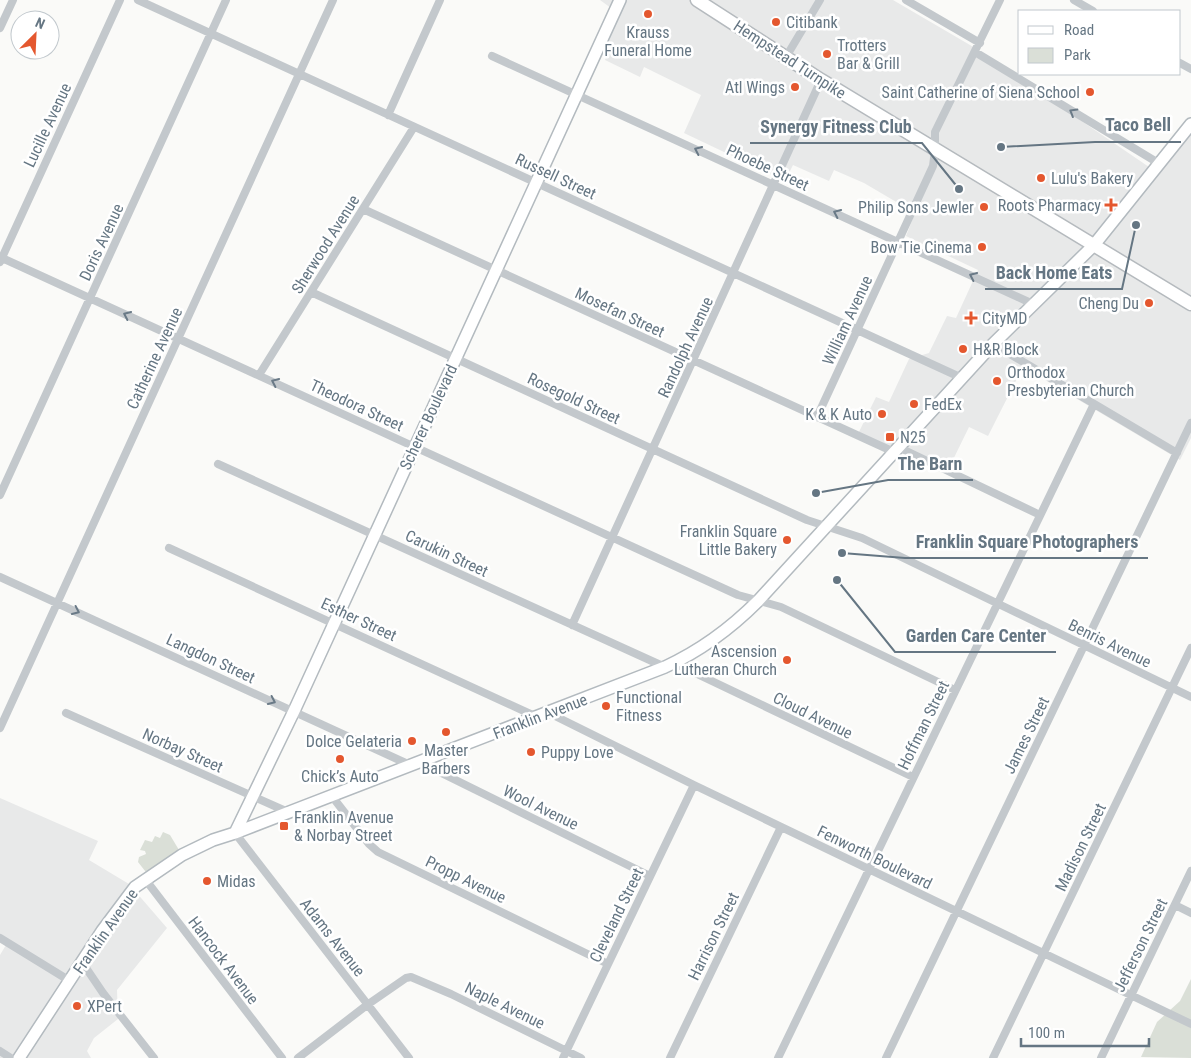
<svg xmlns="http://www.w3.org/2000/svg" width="1191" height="1058" font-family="'Roboto Condensed',sans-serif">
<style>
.built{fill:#e8e9e9}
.green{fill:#dadfd7}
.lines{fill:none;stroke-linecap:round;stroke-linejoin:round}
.secondary-casing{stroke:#b3babf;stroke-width:14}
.primary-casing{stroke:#b5babe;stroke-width:15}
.street{stroke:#c3c8cc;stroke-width:8}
.secondary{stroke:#fff;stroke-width:11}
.primary{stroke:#fff;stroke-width:12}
.oneway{stroke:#6a7a87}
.poi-dot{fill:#e4572e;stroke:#fff;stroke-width:2}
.labels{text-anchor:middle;stroke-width:5;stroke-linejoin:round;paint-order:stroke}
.poi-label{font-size:16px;fill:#657683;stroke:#fff;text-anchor:start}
.street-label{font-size:16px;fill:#657683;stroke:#fff}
.leader{fill:none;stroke:#657683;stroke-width:2}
.callout-dot{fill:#657683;stroke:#fff;stroke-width:2}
.callout-label{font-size:18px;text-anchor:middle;font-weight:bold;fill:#657683;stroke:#fff;stroke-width:5;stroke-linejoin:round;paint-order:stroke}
</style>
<rect width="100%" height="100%" fill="#fafaf8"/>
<path class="built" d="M600,0h293l77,45 179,122 42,-47v318l-11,22 -157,-93 -35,69 -19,-9 -21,43 -47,-23 -6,6 -38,-17 19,-39 13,5 20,-43 20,-6 18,-37 9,2 22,-48 -72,-34 9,-23 -51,-30 -30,-13 -5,11 -36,-16 -8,16 -101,-48 17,-38 -57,-28 -4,10 -35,-17 10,-49z
M0,798l98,43 -9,19 40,24 38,44 -50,62 1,29 -24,19 -7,13 4,7h-91v-103l6,-10 -6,-5z"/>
<path class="green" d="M163,832l7,3 12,20 -33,21 -11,-14 1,-5 7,-3 -1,-3 -5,-1 5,-10 7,2 3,-6 5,2z
M1191,979v79l-50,-1 16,-35 23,-21z"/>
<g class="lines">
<defs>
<path id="secondary" d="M235,833l59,-122 326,-711
M19,1058l83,-127 33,-44 47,-32 31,-15 22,-7 430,-166c35,-16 66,-39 93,-66l235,-257 101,-99 97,-121"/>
<path id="primary" d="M697,0l124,80 370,224"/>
</defs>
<use href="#secondary" class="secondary-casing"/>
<use href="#primary" class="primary-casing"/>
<path class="street" d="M138,0l824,378
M906,0l74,43
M1074,0l19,11
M0,28l13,-28
M975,52l185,112
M492,56l541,248
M786,57l34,-57
M1180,63l11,6
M388,115l52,-115
M363,209l531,243
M0,257l738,338 43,12 174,83
M0,262l120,-262
M311,292l496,228 55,18 329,159
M993,344l184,109
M259,375l155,-248
M817,417l116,-251 2,-16v-18l65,-132
M898,447l142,68
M218,464l447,203
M0,495l226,-495
M169,548l368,169
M0,577l410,188
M572,625l249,-545
M674,663l239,114
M66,713l222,99
M549,713l145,72 497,239
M0,728l333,-728
M419,762l231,114
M331,795l38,49 9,8 230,112
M235,833l174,225
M145,879l137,179
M1175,905l16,8
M0,938l70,43
M82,962l21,31 51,65
M0,1051l11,7
M298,1058l69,-53 39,-27 5,-1 40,17 130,64
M563,1058l131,-273
M670,1058l111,-231
M778,1058l316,-654
M886,1058l305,-635
M993,1058l198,-410
M1101,1058l90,-187"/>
<use href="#secondary" class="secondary"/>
<use href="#primary" class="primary"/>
</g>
<defs><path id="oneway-chevron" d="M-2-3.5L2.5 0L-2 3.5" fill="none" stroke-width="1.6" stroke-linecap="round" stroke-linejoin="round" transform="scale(1.25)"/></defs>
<g class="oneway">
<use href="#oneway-chevron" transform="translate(1073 112) rotate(-149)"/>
<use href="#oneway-chevron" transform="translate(698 150) rotate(-155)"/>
<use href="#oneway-chevron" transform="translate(837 213) rotate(-155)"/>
<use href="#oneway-chevron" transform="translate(973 276) rotate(-155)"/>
<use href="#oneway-chevron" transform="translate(127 315) rotate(-155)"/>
<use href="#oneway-chevron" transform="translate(275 382) rotate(-155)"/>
<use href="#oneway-chevron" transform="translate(76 611) rotate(25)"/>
<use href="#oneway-chevron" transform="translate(272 701) rotate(25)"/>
</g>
<g class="poi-dot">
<circle cx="648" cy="14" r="5"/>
<circle cx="776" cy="22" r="5"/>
<circle cx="827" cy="54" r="5"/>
<circle cx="795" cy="87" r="5"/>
<circle cx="1090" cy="92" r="5"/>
<circle cx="1041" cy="178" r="5"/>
<path d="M1108.5 197.5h5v5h5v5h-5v5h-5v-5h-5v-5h5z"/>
<circle cx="984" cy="207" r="5"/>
<circle cx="982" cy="247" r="5"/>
<circle cx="1149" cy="303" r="5"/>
<path d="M968.5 310.5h5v5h5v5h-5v5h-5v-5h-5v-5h5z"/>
<circle cx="963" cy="349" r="5"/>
<circle cx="997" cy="381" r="5"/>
<circle cx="914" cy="404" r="5"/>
<circle cx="882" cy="414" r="5"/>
<rect x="885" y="432" width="10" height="10" rx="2.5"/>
<circle cx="787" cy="540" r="5"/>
<circle cx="787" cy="660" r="5"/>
<circle cx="606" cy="706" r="5"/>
<circle cx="446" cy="732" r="5"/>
<circle cx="412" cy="741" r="5"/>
<circle cx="531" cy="752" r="5"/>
<circle cx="340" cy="759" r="5"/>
<rect x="279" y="821" width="10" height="10" rx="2.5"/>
<circle cx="207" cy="881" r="5"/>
<circle cx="77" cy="1006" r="5"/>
</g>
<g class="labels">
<g class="poi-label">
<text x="786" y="28">Citibank</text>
<text x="648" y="38" text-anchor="middle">Krauss<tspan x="648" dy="18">Funeral Home</tspan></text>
<text x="837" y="51">Trotters<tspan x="837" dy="18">Bar &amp; Grill</tspan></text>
<text x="785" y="93" text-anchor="end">Atl Wings</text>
<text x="1080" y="98" text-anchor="end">Saint Catherine of Siena School</text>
<text x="1051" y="184">Lulu's Bakery</text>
<text x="1101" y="211" text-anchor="end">Roots Pharmacy</text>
<text x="974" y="213" text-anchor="end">Philip Sons Jewler</text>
<text x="972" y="253" text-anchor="end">Bow Tie Cinema</text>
<text x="1139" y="309" text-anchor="end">Cheng Du</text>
<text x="982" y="324">CityMD</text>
<text x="973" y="355">H&amp;R Block</text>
<text x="1007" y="378">Orthodox<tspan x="1007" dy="18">Presbyterian Church</tspan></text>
<text x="924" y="410">FedEx</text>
<text x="872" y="420" text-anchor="end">K &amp; K Auto</text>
<text x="900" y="443">N25</text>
<text x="777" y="537" text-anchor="end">Franklin Square<tspan x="777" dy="18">Little Bakery</tspan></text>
<text x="777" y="657" text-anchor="end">Ascension<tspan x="777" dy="18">Lutheran Church</tspan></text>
<text x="616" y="703">Functional<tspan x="616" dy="18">Fitness</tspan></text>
<text x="402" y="747" text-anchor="end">Dolce Gelateria</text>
<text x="446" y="756" text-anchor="middle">Master<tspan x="446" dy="18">Barbers</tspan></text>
<text x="541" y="758">Puppy Love</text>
<text x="340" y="782" text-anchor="middle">Chick’s Auto</text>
<text x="294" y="823">Franklin Avenue<tspan x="294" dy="18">&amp; Norbay Street</tspan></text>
<text x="217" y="887">Midas</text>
<text x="87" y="1012">XPert</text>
</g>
<g class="street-label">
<text transform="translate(790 59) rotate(33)" y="6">Hempstead Turnpike</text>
<text transform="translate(47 125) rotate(-65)" y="6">Lucille Avenue</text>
<text transform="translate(768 167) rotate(25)" y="6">Phoebe Street</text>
<text transform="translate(556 176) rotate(25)" y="6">Russell Street</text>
<text transform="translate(101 242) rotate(-65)" y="6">Doris Avenue</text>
<text transform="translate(325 244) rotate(-58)" y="6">Sherwood Avenue</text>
<text transform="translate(620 312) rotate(25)" y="6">Mosefan Street</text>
<text transform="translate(847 320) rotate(-65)" y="6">William Avenue</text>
<text transform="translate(685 347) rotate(-65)" y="6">Randolph Avenue</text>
<text transform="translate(154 358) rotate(-65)" y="6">Catherine Avenue</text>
<text transform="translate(574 398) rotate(25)" y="6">Rosegold Street</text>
<text transform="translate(357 405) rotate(25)" y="6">Theodora Street</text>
<text transform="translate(428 417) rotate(-65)" y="6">Scherer Boulevard</text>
<text transform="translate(447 553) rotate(25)" y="6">Carukin Street</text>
<text transform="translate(359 619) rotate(25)" y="6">Esther Street</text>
<text transform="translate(1110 643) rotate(26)" y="6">Benris Avenue</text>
<text transform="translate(211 658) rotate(25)" y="6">Langdon Street</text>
<text transform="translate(813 715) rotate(26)" y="6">Cloud Avenue</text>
<text transform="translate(540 716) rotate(-21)" y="6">Franklin Avenue</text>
<text transform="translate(923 725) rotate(-64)" y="6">Hoffman Street</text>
<text transform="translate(1026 735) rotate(-64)" y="6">James Street</text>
<text transform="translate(183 750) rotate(24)" y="6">Norbay Street</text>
<text transform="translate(541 807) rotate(26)" y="6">Wool Avenue</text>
<text transform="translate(1080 847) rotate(-64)" y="6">Madison Street</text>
<text transform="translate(875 857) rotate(26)" y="6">Fenworth Boulevard</text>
<text transform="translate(466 879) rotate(26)" y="6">Propp Avenue</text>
<text transform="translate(616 915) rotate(-64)" y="6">Cleveland Street</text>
<text transform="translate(105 931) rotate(-55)" y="6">Franklin Avenue</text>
<text transform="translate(713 936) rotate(-64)" y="6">Harrison Street</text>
<text transform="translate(333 937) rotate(52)" y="6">Adams Avenue</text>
<text transform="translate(1140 945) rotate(-64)" y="6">Jefferson Street</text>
<text transform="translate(224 960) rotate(53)" y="6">Hancock Avenue</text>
<text transform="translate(505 1005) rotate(26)" y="6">Naple Avenue</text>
</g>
</g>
<path class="leader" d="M1001 147L1095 142H1181M959 189L922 143H750M1136 225L1122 289H985M816 493L888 480H973M842 553L905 558H1148M837 580L895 652H1056"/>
<g class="callout-dot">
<circle cx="1001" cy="147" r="5"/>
<circle cx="959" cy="189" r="5"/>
<circle cx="1136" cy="225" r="5"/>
<circle cx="816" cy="493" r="5"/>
<circle cx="842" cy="553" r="5"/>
<circle cx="837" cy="580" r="5"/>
</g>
<g class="callout-label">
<text x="1138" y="131">Taco Bell</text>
<text x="836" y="133">Synergy Fitness Club</text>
<text x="1054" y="279">Back Home Eats</text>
<text x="930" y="470">The Barn</text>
<text x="1027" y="548">Franklin Square Photographers</text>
<text x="976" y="642">Garden Care Center</text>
</g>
<rect x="1018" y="10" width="162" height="65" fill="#ffffff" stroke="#c1c8cd"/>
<rect x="1028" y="26" width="25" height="8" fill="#ffffff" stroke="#c1c8cd"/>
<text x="1064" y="35" font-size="15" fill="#657683">Road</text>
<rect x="1028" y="48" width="25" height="15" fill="#dadfd7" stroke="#c1c8cd"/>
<text x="1064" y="60" font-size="15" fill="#657683">Park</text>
<g transform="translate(35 35) rotate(24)"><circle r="24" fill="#ffffff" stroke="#c1c8cd"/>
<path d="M0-4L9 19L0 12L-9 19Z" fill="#e4572e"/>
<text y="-8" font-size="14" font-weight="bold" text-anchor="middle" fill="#657683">N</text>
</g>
<path d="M1021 1038v8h128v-8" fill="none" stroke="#657683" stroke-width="2.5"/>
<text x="1028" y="1038" font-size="15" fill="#657683" stroke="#ffffff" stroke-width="4" paint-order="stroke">100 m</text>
</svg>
